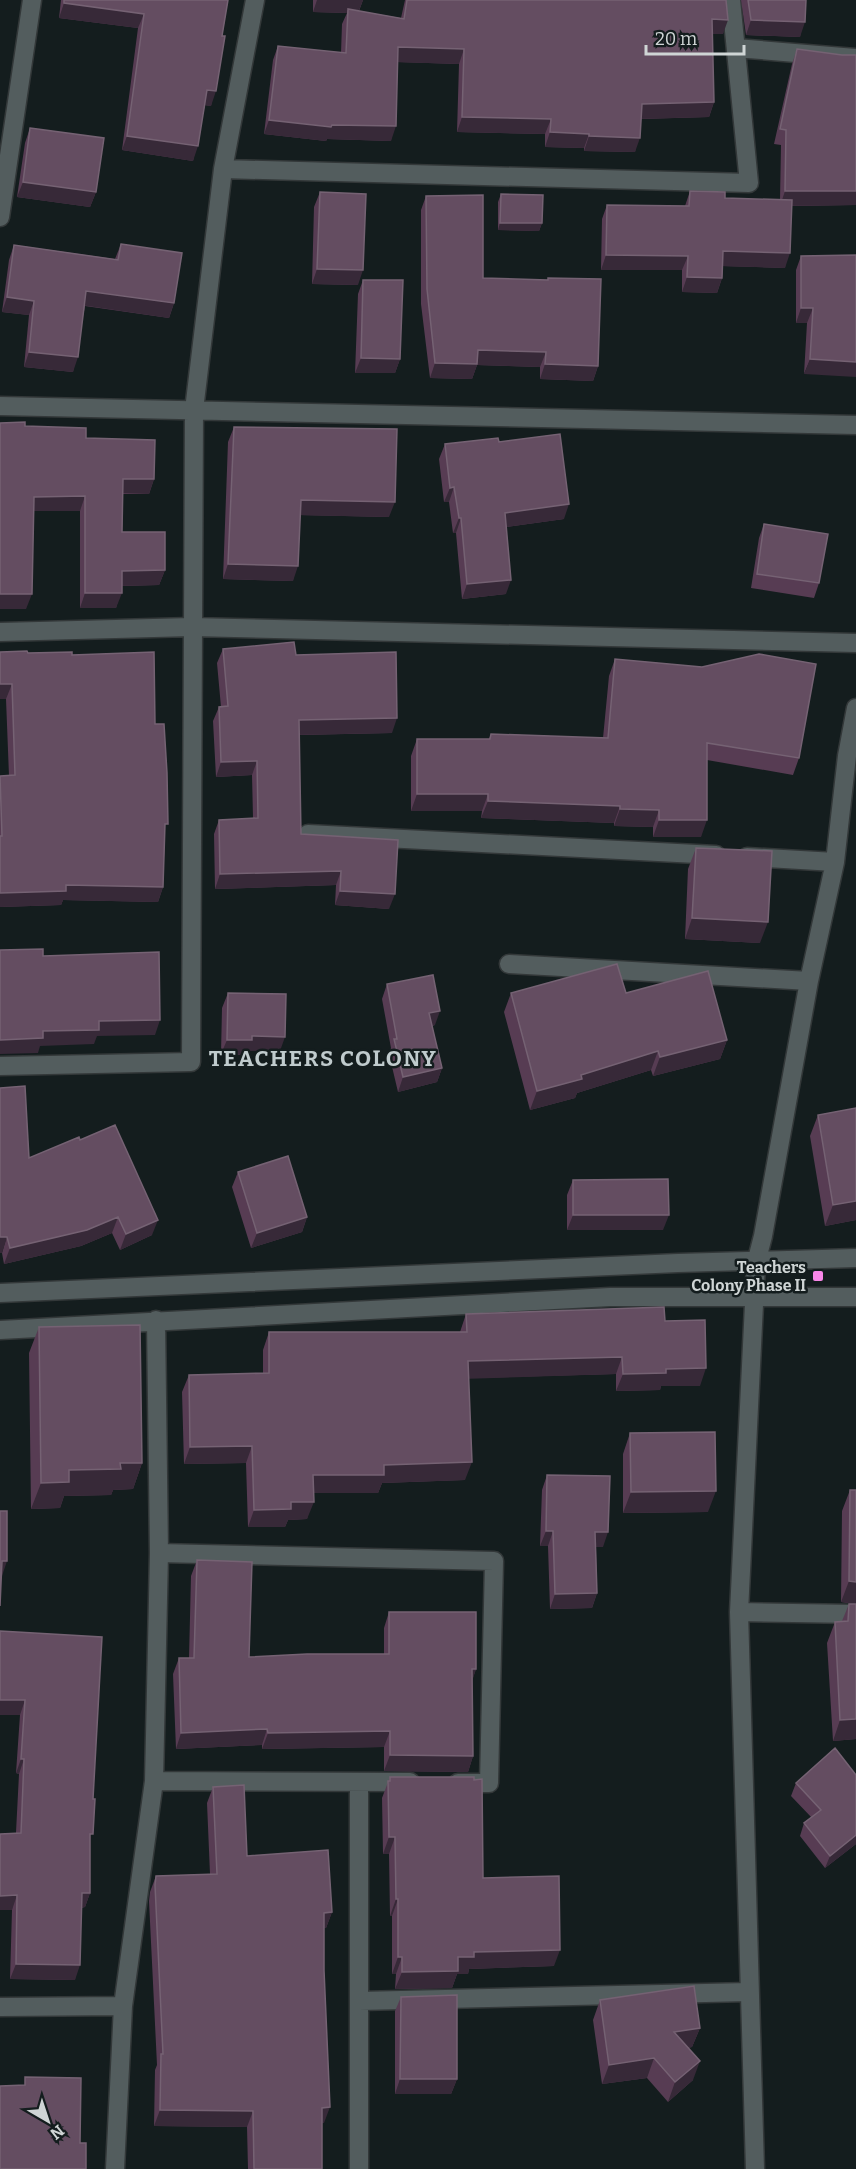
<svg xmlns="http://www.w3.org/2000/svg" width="856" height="2169" font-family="Bitter,serif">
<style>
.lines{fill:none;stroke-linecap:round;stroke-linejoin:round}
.minor-casing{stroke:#333839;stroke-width:21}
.minor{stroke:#535d5e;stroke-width:18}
.wall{fill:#573c53}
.shaded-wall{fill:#372938}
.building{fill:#644d61;stroke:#756273;stroke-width:1.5}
.poi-dot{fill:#f987e9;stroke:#141d1e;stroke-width:2}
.labels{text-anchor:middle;stroke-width:5;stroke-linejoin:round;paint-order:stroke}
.poi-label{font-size:16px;font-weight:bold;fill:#cfd5d5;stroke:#141d1e;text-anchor:end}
.district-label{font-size:22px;font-weight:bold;letter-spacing:1.5px;fill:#c0cbcd;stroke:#141d1e}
</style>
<rect width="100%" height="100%" fill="#141d1e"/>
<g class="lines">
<defs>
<path id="minor" d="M736,48l120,10
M223,169l526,14 -18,-183
M0,217l32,-217
M0,406l856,19
M0,632l192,-5 664,16
M308,834l408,21
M747,857l88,5
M509,964l300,17
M0,1066l191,-4 3,-652 29,-241 32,-169
M0,1293l678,-30 178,-5
M156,1320l3,233 335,8 -5,222h-31
M0,1330l610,-33h246
M739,1612l117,2
M154,1781l256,1
M359,1782v387
M359,2001l390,-9
M0,2007l123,-1 31,-225 5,-228
M115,2169l8,-163
M755,2169l-16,-557 17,-349 7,-27 46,-255 26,-119 12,-106 9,-48"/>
</defs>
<use href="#minor" class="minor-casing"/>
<use href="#minor" class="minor"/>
</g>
<path class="wall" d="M61,0h167l-17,106 -6,-1 -12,56 -71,-11 16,-122 -79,-10z
M313,0h50l-4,11 42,7 4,-18h321l-3,34h-11l2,68 -5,15 -68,2 -6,33 -51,-1v-3l-39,-1v-13l-88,-2 2,-68 -61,-2 -7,79 -64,-2 -1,2 -62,-7 9,-74 5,-14 63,7 1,-29 5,-11 -34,-1z
M741,0h65l-6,37 -54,-2z
M797,49l45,6h14v150l-64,1 -7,62 -62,-2 -1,12 -5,15 -35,-1v-22h-81l1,-51 5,-14 78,1 5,-15 35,7 55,2 1,-55 -7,-1 18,-80z
M30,128l66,64 -6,15 -73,-10 8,-54z
M320,192l38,93 -46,-1 2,-77z
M501,194l41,29 -3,8 -41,-1v-28z
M426,196l57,82 115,88 -5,15 -53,-2v-12l-63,-2 -5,14 -42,-1 -9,-74v-94z
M121,244l53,59 -5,15 -84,-12 -12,66 -49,-5 5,-52 -27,-3 7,-52 5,-15 101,14z
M856,255l-52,119 3,-51h-11v-53l5,-14z
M363,280l37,79 -5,14h-40l3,-79z
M25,426l61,12 68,41 -5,15h-26l-1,38 43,38 -6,15 -37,1 -6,22h-36v-97h-46l-8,98z
M234,427l155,90 -89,-2 -7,66 -70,-2 5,-137z
M499,442l65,77 -58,8v67l-44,5 -6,-66h-3l-4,-31h-5l-5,-43 6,-15z
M764,524l55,59 -5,15 -63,-10 8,-50z
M223,649l73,6 96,78 -93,2 2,99 88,75 -54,-4 1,-20 -121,4 -1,-55 5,-14 34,-2 -1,-43 -36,2 -3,-56 6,-14h2l-4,-44z
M28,653l44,2 83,69 10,108 -2,55 -5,15 -95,-2 -2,5 -61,2v-130l9,-1 -3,-77h-6z
M615,659l184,99 -6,17 -86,-15 -6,77h-48v-10l-39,-1v-3l-133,-5 1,-7h-71v-55l6,-17h72l2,-5 112,4 6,-62z
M696,848l64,95 -75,-4 3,-70z
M387,984l48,41 -3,1 10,42 -5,14 -39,10 -9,-38 2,-6 -9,-49z
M228,993l52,58h-32l-1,4 -26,-1 1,-46z
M511,993h115l101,47 -7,19 -67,17 -2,-6 -74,23 -2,5 -45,12 -26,-98z
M856,1108v112l-31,6 -15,-90 8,-21z
M80,1140l72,95 -32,15 -8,-17 -31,13 -77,18 -2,-11 27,-95z
M238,1172l69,45 -5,15 -51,16 -19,-61z
M573,1180l90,50h-96v-35z
M466,1314l199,7 35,65h-39l-1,4 -44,1v-17l-147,4 -4,102 -83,3 -4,10h-65l-6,26 -19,1 -3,7h-37l-2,-64 -62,1 -2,-72 7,-17 74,-2v-23l6,-18h191z
M39,1327l103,136 -9,26 -20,1 -2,5 -47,1 -4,12 -29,1 -2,-156z
M630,1433l78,79 -85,1v-59z
M547,1475l56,72h-7l1,46 -5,15 -42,1 -2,-63h-8l2,-56z
M850,1490h6v249l-23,2 -6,-98 8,-21 7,-1 7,-17h7l-15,-2 1,-91z
M197,1560l52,97 135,-3v-26l5,-16 87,57 -4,11 1,76 -5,16 -84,-1v-24l-122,2v-4l-86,4 -3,-75 6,-16h10l2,-82z
M0,1631l90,212v50l-5,14 -4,1 -6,72 -65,-1 2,-69 7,-136 -3,-1 4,-58h-20z
M856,1775v69l-31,24 -25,-32 4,-13 8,-5 -21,-22 5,-13z
M390,1777l93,101 71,88 -85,3 -1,5h-11l-5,14 -57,1 1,-15h-4v-58h-2l-1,-62h-6l-1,-56z
M213,1787l34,69 85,56 -6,16h-2v195h-2v46h-74l-1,-42 -93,-1 1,-56 2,-5 -8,-164 1,-9 6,-16 54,-2 -3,-71z
M401,1997l56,82 -6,15h-56v-83z
M600,2000l100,28 -8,19 -4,1 5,32 -25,22 -21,-24 -45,6 -9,-64z"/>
<path class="shaded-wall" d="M317,0h46l-5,13 -10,-4 -1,4 -34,-1z
M64,3l80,11 -6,14 -79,-10z
M712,19l16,1 -5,14h-16z
M751,20l54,2 -5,15 -54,-2z
M398,47l66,2 -5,15 -66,-2z
M207,90l9,1 -5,15 -9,-1z
M714,102l-5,15 -73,2 6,-15z
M462,117l89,2 -6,15 -88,-2z
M269,120l127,6 -5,15 -64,-2 -1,2 -62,-7z
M550,132l39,2 -5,14 -39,-1z
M127,136l71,10 -5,15 -71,-11z
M589,136l51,2 -5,14 -51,-1z
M23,182l73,10 -6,15 -73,-10z
M785,191h71v14l-76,1z
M500,223h42l-3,8 -41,-1z
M723,251l67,2 -5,15 -67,-2z
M606,255l82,1 -6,14h-81z
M317,269l46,1 -5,15 -46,-1z
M687,277l35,1 -5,15 -35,-1z
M86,291l88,12 -5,15 -88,-13z
M7,297l27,4 -5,14 -27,-3z
M801,308h12l-6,15h-11z
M478,350l68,2 -6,15 -63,-2 -5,14 -42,-1 5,-15z
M29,352l49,5 -5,15 -49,-5z
M361,358l39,1 -5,14h-40z
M810,359l46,3v15l-52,-3z
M545,364l53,2 -5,15 -53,-2z
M123,479h31l-5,15 -32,-1z
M454,487l-5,15h-5l6,-14z
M85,496l-5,15h-51l5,-14z
M301,500l94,2 -6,15 -94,-2z
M569,504l-5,15 -65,9 6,-15z
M459,518h2l-5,15h-3z
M228,564l70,2 -5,15 -70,-2z
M165,570l-6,15 -42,1 5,-15z
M511,580l-5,14 -44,5 5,-15z
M85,593h37l-6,15h-36z
M0,594h32l-6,15h-26z
M0,684h12l-6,15h-6z
M397,718l-5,15 -99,2 6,-15z
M257,761l-5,14 -36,2 5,-15z
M417,794h71l-6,17h-71z
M488,801l132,5 -6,17 -133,-5z
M620,809l39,1 -6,17 -39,-1z
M659,820h48l-6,17h-48z
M341,871l-5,14 -121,4 5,-15z
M66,885l97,2 -5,15 -95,-2 -2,5 -61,2v-14z
M340,891l55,3 -6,15 -54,-4z
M692,918l76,4 -8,21 -75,-4z
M440,1011l-5,14 -11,2 5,-14z
M160,1020l-5,15 -58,1 -3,8 -54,2 -2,7 -38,1v-14l99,-19z
M252,1036l33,1 -5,14h-32l-1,4 -26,-1 6,-14z
M727,1040l-7,19 -67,17 7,-19z
M658,1051l-7,19 -74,23 -2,5 -45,12 7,-19 44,-16z
M442,1068l-5,14 -39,10 5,-15z
M856,1201v19l-31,6 8,-21z
M573,1215h96l-6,15h-96z
M118,1217l-6,16 -31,13 -77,18 6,-16z
M307,1217l-5,15 -51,16 6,-15z
M158,1220l-6,15 -32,15 6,-16z
M0,1237h7l-5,16h-2z
M622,1357l-6,17 -154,5 6,-18z
M706,1368l-6,18h-39l-1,4 -44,1 7,-17 43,-5z
M252,1446l-6,17 -62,1 6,-17z
M472,1462l-7,18 -83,3 -4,10h-72l7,-18 71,-10z
M120,1463h22l-9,26 -20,1 -2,5 -47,1 -4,12 -29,1 10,-26 28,-13z
M716,1491l-8,21 -85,1 8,-21z
M291,1502h23l-7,17 -19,1 -3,7h-37l6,-17z
M546,1531h7l-5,15h-8z
M595,1532h13l-5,15h-13z
M2,1561h5l-5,15h-2z
M849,1581l7,1v22l-15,-2z
M597,1593l-5,15 -42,1 5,-15z
M472,1669h4l-5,16z
M0,1700h25l-5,15h-20z
M856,1719v20l-23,2 7,-21z
M267,1729l-5,16 -86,4 5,-16z
M390,1731l-6,16 -122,2 6,-16z
M390,1755l83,1 -5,16 -84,-1z
M21,1759h3l-5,15 -3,-1z
M856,1835v9l-31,24 5,-12z
M389,1837h6l-6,17h-6z
M82,1893h8l-5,14 -9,1z
M17,1895l-5,15h-12v-14z
M396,1899h2l-6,17h-2z
M332,1912l-6,16 -8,1 6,-16z
M560,1950l-6,16 -85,3 -1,5h-11l-5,14 -57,1 7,-17 72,-20z
M398,1957h4l-6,17h-4z
M16,1964l64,1 -5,15 -65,-1z
M700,2028l-8,19 -26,4 8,-19z
M654,2058l-7,20 -45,6 7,-19z
M700,2061l-7,19 -25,22 7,-20z
M400,2079h57l-6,15h-56z
M330,2107l-6,16 -8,1 6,-16z
M160,2110l93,1 -6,16 -93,-1z"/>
<path class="building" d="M64,0h164l-6,36h3l-9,55 -9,-1 -9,56 -71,-10 17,-122 -80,-11z
M407,0h319l2,20 -16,-1 2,83 -72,2 -2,34 -51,-2v-2l-39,-2 1,-13 -89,-2 2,-68 -66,-2 -2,79 -64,-1 -1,2 -62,-7 9,-74 68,7 2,-44 56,10z
M748,0h58l-1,22 -54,-2z
M797,49l45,6h14v136h-71l1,-61 -6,-1z
M30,128l74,10 -8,54 -73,-10z
M690,191l35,1v6l67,2 -2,53 -67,-2 -1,27 -35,-1 1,-21 -82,-1 1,-50 82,1z
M320,192l46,2 -3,76 -46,-1z
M501,194l42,1 -1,28h-42z
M483,195v83l65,2v-2l53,1 -3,87 -53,-2 1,-12 -68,-2 -1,14 -42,-1 -8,-74 -1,-93z
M121,244l61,9 -8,50 -88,-12 -8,66 -49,-5 5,-51 -27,-4 7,-52 104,15z
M856,255v107l-46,-3 3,-51h-12v-52z
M363,280h40l-3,79 -39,-1z
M25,422v4l61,2v10l69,2 -1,39h-31l-1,53h43v38l-43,1v22h-37v-97l-51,1 -2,97h-32v-171z
M234,427l163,2 -2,73 -94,-2 -3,66 -70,-2z
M560,434l9,70 -64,9 6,67 -44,4 -6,-66h-2l-5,-31 -4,1 -5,-44 53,-6 1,4z
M764,524l64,10 -9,49 -62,-9z
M294,642l2,13 100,-3 1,66 -98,2 2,114 97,6 -3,54 -55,-3 1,-20 -121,3 -1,-54 39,-2 -1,-57 -36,1 -2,-55 9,-1 -5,-57z
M27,651l1,2 44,-1v3l82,-3 1,72h9l3,49 1,51h-3l-2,63 -97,-2v6l-66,2v-57h2l-2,-60 15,-1 -3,-91h-12v-32z
M759,654l57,10 -17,94 -92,-15v77h-48v-10l-39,-1v-3l-132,-5v-7h-71v-55h73l1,-5 117,4 7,-79 87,8z
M696,848l76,3 -4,71 -76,-4z
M43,949v7l116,-4 1,68 -61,1v9l-56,1v7l-43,2v-90z
M617,964l9,29 82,-22 19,69 -67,17 -2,-6 -77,24 1,4 -45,12 -26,-98z
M433,975l7,36 -11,2 13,55 -39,9 -9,-38h3l-10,-55z
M228,993l58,1 -1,43 -33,-1v4h-25z
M25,1086l4,72 50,-21 1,3 35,-15 43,95 -32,14 -8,-17 -31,13 -77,18 -3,-11h-7v-149z
M856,1108v93l-23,4 -15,-90z
M288,1156l19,61 -50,16 -19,-61z
M668,1179l1,36h-96v-35z
M664,1307l1,14 40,-1 1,48 -40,1v4l-43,1 -1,-17 -154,4 4,101 -88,3v10h-71l1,27h-23v7l-37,1 -2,-64 -62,1 -1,-72 80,-2v-41h198l-1,-18z
M140,1325l2,138h-22l1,6 -52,1v12l-28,1 -2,-156z
M715,1432l1,59 -85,1 -1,-59z
M547,1475l63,1 -2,56h-13l2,61 -42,1 -2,-63h-7z
M850,1490h6v92l-7,-1z
M0,1511h7v50h-5l-2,45z
M197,1560l55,2 -3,95 58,-3h82v-42h87v57h-4l1,87 -83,-1v-24l-122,2 -1,-4 -86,4 -2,-75h15z
M849,1604h7v115l-16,1 -5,-98 13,-1z
M0,1631l102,6 -9,162h2l-2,35h-3v59h-8l-2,72 -64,-1 1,-69 -17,1v-62l21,-1 3,-74h-3l4,-59h-25z
M835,1748l21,27v60l-26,21 -26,-33 17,-13 -25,-27z
M390,1777h84v3l8,-1 1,99 76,-2 1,74 -86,2v5h-16v14l-56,1v-15h-4v-58h-2l-1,-62h-6l-1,-56h2z
M244,1785l3,71 81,-6 4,62 -8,1v57l6,137 -8,1v61h-68l-1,-58 -93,-1 1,-56h2l-8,-169 1,-9 61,-2 -4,-87z
M694,1986l6,42 -26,4 26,29 -25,21 -21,-24 -45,7 -9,-65z
M457,1995v84h-57l1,-82z
M25,2077l56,1 -1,65h6v26h-86v-83l25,-1z"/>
<rect class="poi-dot" x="812" y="1270" width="12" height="12" rx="3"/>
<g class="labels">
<g class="poi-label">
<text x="806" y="1273">Teachers<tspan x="806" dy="18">Colony Phase II</tspan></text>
</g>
<g class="district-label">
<text x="323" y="1066">TEACHERS COLONY</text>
</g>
</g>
<g transform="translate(48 2121) rotate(141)" stroke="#141d1e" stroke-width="4.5" paint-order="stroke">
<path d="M0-4.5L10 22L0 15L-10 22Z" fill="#cfd5d5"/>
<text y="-9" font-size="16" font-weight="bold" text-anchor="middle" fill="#cfd5d5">N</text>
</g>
<path d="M646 45v9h98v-9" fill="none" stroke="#cfd5d5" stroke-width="3"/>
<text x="655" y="45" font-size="18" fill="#cfd5d5" stroke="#141d1e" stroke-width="4.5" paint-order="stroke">20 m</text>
</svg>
